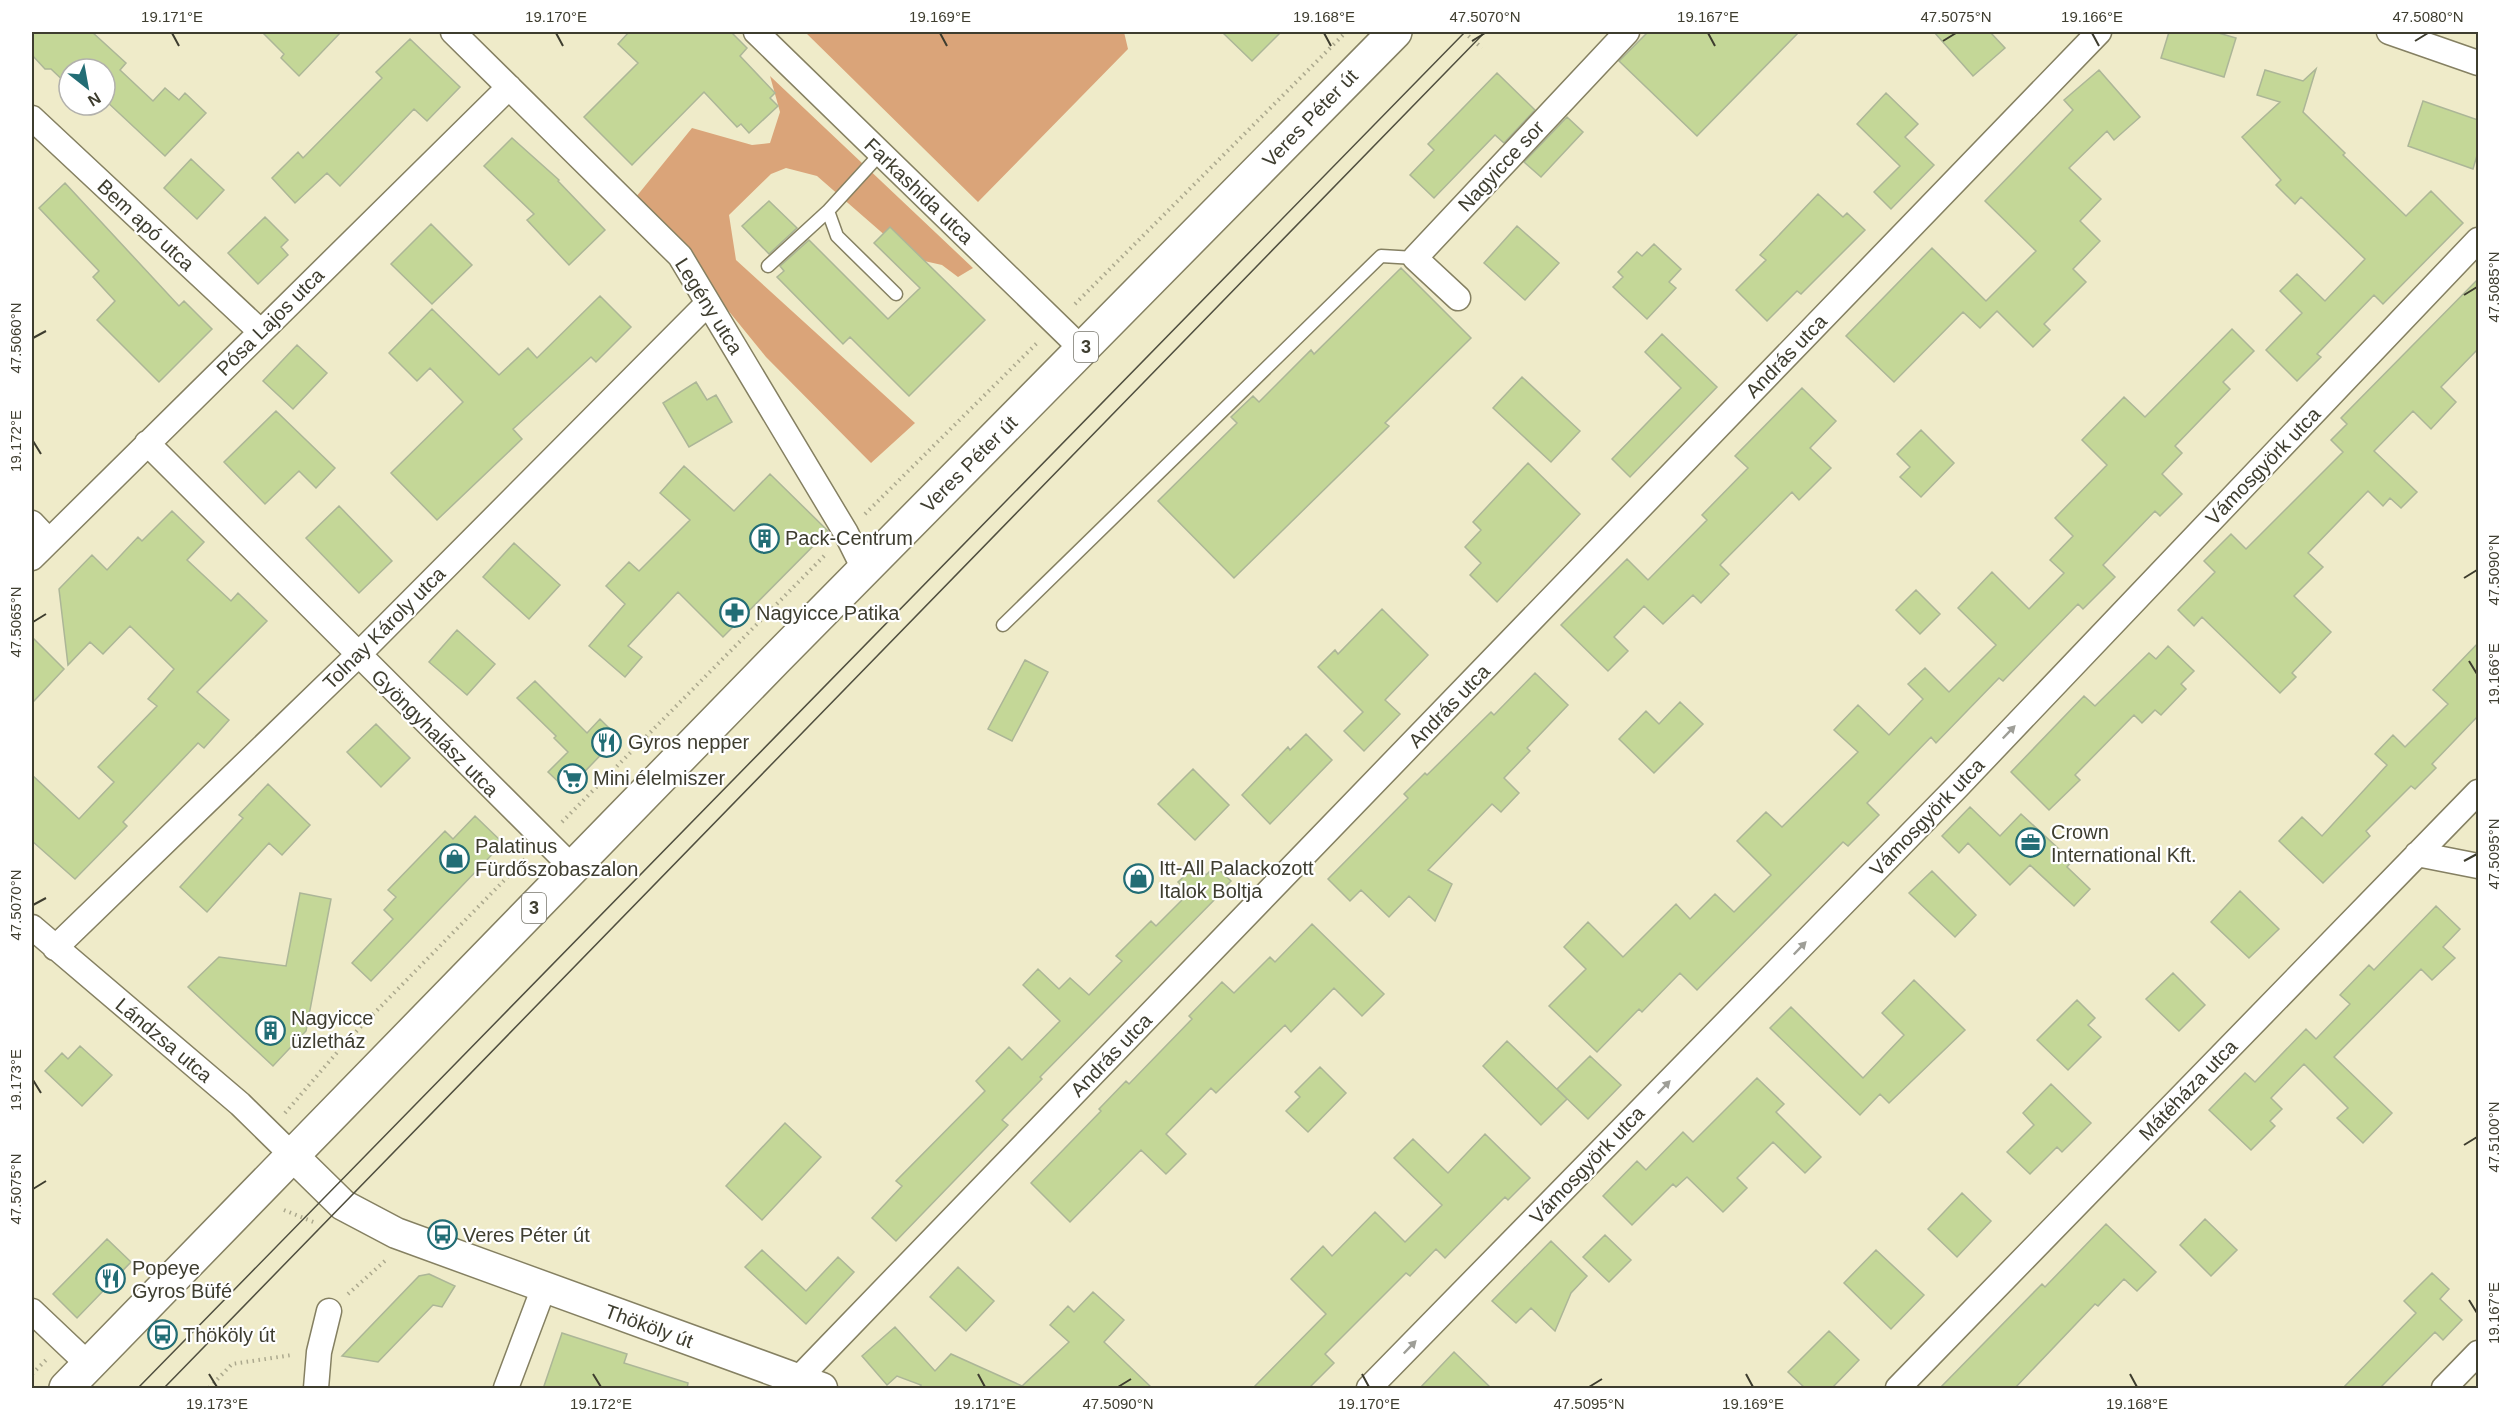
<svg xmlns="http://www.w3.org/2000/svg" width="2510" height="1420" font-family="Helvetica,sans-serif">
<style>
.forest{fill:#daa479}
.building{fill:#c4d797;stroke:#acb697;stroke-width:1.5}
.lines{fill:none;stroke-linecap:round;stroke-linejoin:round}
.service-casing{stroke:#858062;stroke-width:15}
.minor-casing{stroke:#858062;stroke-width:27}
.tertiary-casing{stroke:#858062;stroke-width:33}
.primary-casing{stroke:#858062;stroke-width:36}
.path{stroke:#aca98e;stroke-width:4;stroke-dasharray:1.5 4.5;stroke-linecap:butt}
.service{stroke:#fff;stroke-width:12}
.minor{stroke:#fff;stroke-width:24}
.tertiary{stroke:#fff;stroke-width:30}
.primary{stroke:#fff;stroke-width:33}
.tram{stroke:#504f3f;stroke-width:1.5}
.oneway{fill:#9e9e97}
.ticks{fill:none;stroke:#3e3d2f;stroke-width:2}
.labels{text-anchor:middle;stroke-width:4.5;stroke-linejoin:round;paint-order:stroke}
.shield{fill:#fff;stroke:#78776d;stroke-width:1.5}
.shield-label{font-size:18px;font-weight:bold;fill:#3e3d2f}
.street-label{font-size:20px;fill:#3e3d2f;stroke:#fff}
.poi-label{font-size:20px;fill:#3e3d2f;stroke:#fff;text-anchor:start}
.neatline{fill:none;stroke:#3e3d2f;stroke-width:2}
.ticks-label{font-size:15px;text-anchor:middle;fill:#3e3d2f}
</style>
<rect width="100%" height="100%" fill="#efebc9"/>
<path class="forest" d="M805,32h319l4,17 -150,153z
M770,76l203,192 -15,9 -16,-12 -31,-7 -94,-82 -31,-8 -15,6 -42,41 7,45 179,163 -44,40 -105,-106 -130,-160 56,-69 60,17 18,-2 10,-31z"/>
<path class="building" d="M32,32h60l34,31 -6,7 33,31 12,-13 14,12 6,-7 21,20 -41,43 -60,-56v-31h-36v17l-18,-17h-6l-13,-14z
M262,32h79l-42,44 -18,-18 3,-4z
M629,32h102l16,16 -7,8 35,37 -5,5 8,8 -29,27 -8,-9 -4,3 -33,-35 -72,73 -48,-48 54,-54 -20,-19z
M1222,32h59l-29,29z
M1648,32h151l-102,104 -78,-75z
M1934,32h56l15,16 -32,28z
M2169,32h46l21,6 -12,39 -63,-19z
M410,39l50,48 -33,34 -13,-12 -74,77 -13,-13 -32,30 -23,-25 26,-26 5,6 79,-80 -6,-6z
M2316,69l-13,43 42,41 -2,2 63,61 25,-25 32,32 -80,81 -9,-9 -57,59 4,3 -24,24 -31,-31 36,-37 -22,-22 17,-17 28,27 40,-42 -64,-62 -6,7 -19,-19 5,-5 -39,-43 38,-35 -23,-7 8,-25 38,11z
M2099,70l41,47 -26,23 -7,-9 -38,37 32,31 -21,22 20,20 -27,28 13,13 -42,42 6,6 -17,17 -36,-36 -17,17 -17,-16 -69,70 -48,-46 86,-88 54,53 50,-50 -51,-50 88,-91 -9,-10z
M1497,73l38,37 -31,33 -9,-8 -61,63 -24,-23 24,-25 -6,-6z
M1886,93l32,31 -13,13 29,28 -43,44 -17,-17 26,-26 -43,-42z
M2423,101l55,19v32l-5,17 -65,-23z
M1567,117l16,15 -42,45 -17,-15z
M512,138l47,42 -1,1 47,49 -36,35 -42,-45 7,-6 -50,-48z
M191,159l33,31 -27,29 -33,-31z
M65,183l114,123 5,-5 28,28 -53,53 -62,-62 18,-19 -22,-24 6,-6 -60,-63z
M1818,194l25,23 4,-4 18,17 -64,64 -4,-3 -30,30 -31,-31 30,-30 -6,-5z
M769,201l28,27 -28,26 -27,-28z
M265,217l23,23 -7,7 7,8 -30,29 -30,-31z
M431,224l41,41 -40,39 -41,-40z
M1517,226l42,37 -34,37 -41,-37z
M890,227l95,93 -76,76 -59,-59 -7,7 -66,-67 7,-6 -4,-5 29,-26 79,79 32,-31 -46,-45z
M1654,244l27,25 -12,13 7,6 -29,31 -34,-32 10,-10 -5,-5 19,-20 5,4z
M1401,268l70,70 -86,85 4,3 -155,152 -76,-77 79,-78 -6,-6 22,-21 6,6 52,-52 3,4z
M2478,279v70l-37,38 15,15 -25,27 -18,-18 -39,40 43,41 -16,16 -11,-10 -7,8 -15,-15 -60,62 15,14 -29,29 37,36 -39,41 4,4 -16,16 -78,-76 -8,9 -16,-16 37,-38 -11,-11 27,-27 15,15 97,-97 -12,-12 16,-16 -6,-6z
M600,296l31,31 -35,35 -5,-5 -78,72 9,10 -85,81 -46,-47 72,-71 -33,-34 -13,13 -28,-28 43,-44 67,66 29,-27 9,10z
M2232,329l22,22 -31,31 7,7 -55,57 7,7 -20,21 20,20 -22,22 -5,-5 -52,54 12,12 -32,32 -5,-5 -75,77 -4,-3 -63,65 -5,-6 -64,66 12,12 -31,31 -5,-4 -146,148 -17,-17 -38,39 -3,-3 -42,43 -48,-46 37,-37 -22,-22 24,-25 35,35 53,-53 14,15 25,-25 19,18 37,-37 -34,-34 29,-29 16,15 76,-75 -24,-22 24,-25 31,30 34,-36 -15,-15 17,-16 24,24 47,-47 -38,-37 34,-36 37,37 35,-36 -14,-13 23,-24 -18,-18 52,-53 -25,-25 42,-43 21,20z
M1662,334l55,53 -87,90 -18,-18 69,-71 -36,-36z
M297,345l30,28 -34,36 -30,-28z
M1522,377l58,54 -29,31 -58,-54z
M696,382l11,18 9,-5 16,27 -43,25 -26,-44z
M1802,388l34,33 -26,27 21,20 -32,32 -7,-8 -72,73 9,9 -28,29 -8,-8 -30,29 -19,-18 -30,31 14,14 -20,20 -47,-46 66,-66 21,21 59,-60 -5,-5 46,-47 -13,-12z
M276,411l59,57 -19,20 -17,-17 -34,33 -41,-42z
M1921,430l33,33 -33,34 -21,-20 10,-10 -13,-13z
M1528,463l52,51 -83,88 -27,-27 11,-12 -16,-16 16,-17 -8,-8z
M684,466l50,45 36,-37 58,57 -105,106 -45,-45 -50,54 14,11 -17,20 -36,-31 36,-42 -19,-18 23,-24 10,9 51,-51 -30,-27z
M339,506l53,55 -33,32 -53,-55z
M172,511l32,31 -17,18 44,41 7,-8 29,28 -70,71 32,28 -25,28 -6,-5 -75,79 4,4 -52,53 -43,-38v-66l47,44 35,-37 -16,-15 59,-61 -9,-7 26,-30 -44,-43 -27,28 -13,-12 -22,23 -9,-76 33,-34 15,15 31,-33 4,4z
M514,543l46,42 -31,34 -46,-42z
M1916,590l24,24 -20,20 -24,-24z
M1382,609l46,46 -43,45 15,14 -36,37 -20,-20 19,-19 -45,-45 17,-17 3,4z
M457,630l38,34 -28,31 -38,-33z
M32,637l32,32 -32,34z
M2478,643v73l-46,48 4,4 -21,21 -4,-3 -45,45 4,5 -47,47 -44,-42 23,-24 20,19 65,-71 -12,-11 18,-19 12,12 43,-43 -15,-14z
M2168,646l26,25 -13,13 5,5 -25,26 -6,-5 -13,13 -8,-8 -59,60 5,5 -31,30 -38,-38 73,-76 11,10 54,-53 7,6z
M1025,660l23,12 -36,69 -24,-12z
M1535,673l33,32 -41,43 3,3 -26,27 15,15 -18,19 -9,-8 -64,66 24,14 -17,37 -26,-25 -20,21 -28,-27 -11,11 -22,-22 80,-81 -4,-4 21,-21 2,2 64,-63 3,3z
M535,681l52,52 13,-14 18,18 -51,53 -19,-18 20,-20 -14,-14 2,-2 -39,-38z
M1680,702l23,22 -49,49 -35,-34 27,-28 13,13z
M376,724l34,34 -29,29 -34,-35z
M1306,734l26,26 -62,64 -28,-29 46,-48 2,3z
M1193,769l36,36 -34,35 -37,-36z
M268,784l42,41 -28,30 -13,-12 -62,69 -27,-25 63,-69 -4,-3z
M1970,807l30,29 21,-22 51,47 -5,6 23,22 -16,17 -44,-41 -20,20 -42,-42 -9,10 -17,-17z
M475,816l28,27 -132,138 -19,-18 41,-44 -9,-9 12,-13 -8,-7 57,-59 8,8z
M1196,865l10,10 9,-9 16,15 -9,9 1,1 -183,186 2,2 -40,41 6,5 -112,116 -24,-23 30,-32 -6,-5 89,-90 -9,-10 33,-34 13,13 38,-39 -37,-36 15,-16 21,20 11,-11 19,17 33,-34 -6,-5 35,-35 5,5 33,-33 -11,-11z
M1932,871l44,44 -21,22 -46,-44z
M2240,891l39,38 -30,29 -38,-36z
M300,893l31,6 -25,132 -33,35 -85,-79 31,-30 67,9z
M2436,906l24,23 -17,18 12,11 -23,22 -11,-11 -87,88 58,56 -29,30 -26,-25 11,-10 -44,-44 -33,34 11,11 -12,12 5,5 -24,24 -42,-40 36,-37 10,9 51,-53 10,10 34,-35 -10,-9 29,-30 5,5z
M1312,924l72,70 -22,22 -28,-28 -43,44 -6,-7 -69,68 -5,-5 -45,46 20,20 -20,20 -25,-24 -71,72 -39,-39 70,-72 -2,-2 27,-28 3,3 63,-65 -3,-3 33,-34 12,11 36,-36 5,5z
M2173,973l32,32 -26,26 -33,-32z
M1914,980l51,50 -76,73 -9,-9 -20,21 -90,-87 21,-21 72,71 41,-43 -22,-22z
M2077,1000l18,18 -7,7 13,12 -33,33 -31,-30z
M1507,1041l60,58 -26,26 -58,-59z
M80,1046l32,29 -30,31 -37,-35 17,-18 6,6z
M1590,1056l31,29 -33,34 -31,-30z
M1320,1067l26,26 -38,39 -22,-21 14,-14 -5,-5z
M1757,1078l27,26 -8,8 45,45 -16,16 -32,-31 -36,36 10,10 -24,24 -36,-35 -11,10 -3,-3 -41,41 -29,-29 34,-35 9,9 37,-38 10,10z
M2051,1084l40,39 -29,29 -5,-5 -27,27 -23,-22 27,-27 -11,-12z
M785,1123l36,34 -59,63 -36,-34z
M1485,1134l45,44 -22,22 -3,-3 -60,61 -9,-9 -26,27 -4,-3 -81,81 9,9 -26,26h-56l74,-75 -35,-35 32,-33 9,10 43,-44 30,30 37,-37 -48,-47 19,-19 35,34z
M1962,1193l29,28 -34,36 -29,-28z
M2205,1219l32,31 -26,26 -31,-31z
M2106,1224l50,48 -19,19 -13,-12 -26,27 -3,-2 -81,85h-75l103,-105 3,3z
M1605,1235l26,25 -22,22 -26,-25z
M107,1239l24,23 -54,56 -24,-24z
M1551,1241l36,35 -16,17 -16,38 -24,-23 -15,15 -24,-22z
M762,1250l44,41 32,-34 16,15 -48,52 -61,-57z
M1876,1250l48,45 -33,34 -47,-46z
M958,1267l36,34 -28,30 -36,-34z
M2432,1273l17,16 -9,10 22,21 -19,20 -8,-8 -56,57h-37l74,-76 -12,-12z
M429,1274l26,12 -13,21 -9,-2 -55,57 -36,-6 77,-80z
M1093,1292l31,28 -20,22 49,47h-235l3,-4 -24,-9 -10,9 -25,-29 33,-29 40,44 16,-17 71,32 47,-44 -19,-17 18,-19 6,6z
M1829,1331l30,29 -28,29h-25l-18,-17z
M562,1333l65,21 -3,9 64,20 -1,6h-144z
M1454,1352l38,37h-73z"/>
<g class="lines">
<defs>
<path id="service" d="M828,211l9,25 59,58
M768,266l60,-55 53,-58
M1003,625l378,-369 34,2"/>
<path id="minor" d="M453,32l227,224 166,277 18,36
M756,32l327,318
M2389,32l89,31
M32,118l229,214
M1458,298l-43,-40 212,-226
M147,443l426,425
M32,523l17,18
M32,558l477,-471
M2417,854l61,12
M32,927l208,177 53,52
M55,948l302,-292 351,-353
M32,1311l57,54
M797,1380l1302,-1348
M316,1388l3,-36 10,-41
M506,1388l38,-101
M1369,1388l589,-602 520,-546
M1898,1388l580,-596
M2444,1388l34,-35"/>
<path id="tertiary" d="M293,1156l50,49 53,28 426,155"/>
<path id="primary" d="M66,1388l709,-728 620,-628"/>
</defs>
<use href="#service" class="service-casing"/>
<use href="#minor" class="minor-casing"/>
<use href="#tertiary" class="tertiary-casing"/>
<use href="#primary" class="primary-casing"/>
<path class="path" d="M1464,32l18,16
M1075,304l271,-272
M865,514l173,-172
M562,822l264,-268
M285,1113l61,-71 181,-185
M284,1210l32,13
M348,1294l39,-35
M32,1374l14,-14
M209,1388l23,-24 60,-9"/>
<use href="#service" class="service"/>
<use href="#minor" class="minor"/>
<use href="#tertiary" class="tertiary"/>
<use href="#primary" class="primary"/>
<path class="tram" d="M138,1388l1327,-1356
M164,1388l1321,-1356"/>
</g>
<defs><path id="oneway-solid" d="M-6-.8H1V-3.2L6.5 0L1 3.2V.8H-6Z" transform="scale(1.5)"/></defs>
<g class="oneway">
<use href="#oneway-solid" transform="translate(2009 732) rotate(-46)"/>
<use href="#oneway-solid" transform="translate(1800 948) rotate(-46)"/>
<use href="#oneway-solid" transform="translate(1664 1087) rotate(-46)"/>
<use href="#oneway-solid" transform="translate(1410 1347) rotate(-46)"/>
</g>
<path class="ticks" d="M172,33l7,13M556,33l7,13M940,33l7,13M1324,33l7,13M1708,33l7,13M2092,33l7,13M1472,41l13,-8M1943,41l13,-8M2415,41l13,-8M2464,295l13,-8M33,338l13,-7M33,441l8,13M2464,578l13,-8M33,622l13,-8M2469,661l8,13M2464,861l13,-7M33,905l13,-7M33,1080l8,13M2464,1145l13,-8M33,1189l13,-8M2469,1300l8,13M209,1374l8,13M593,1374l8,13M978,1374l7,13M1362,1374l7,13M1746,1374l7,13M2130,1374l7,13M1118,1387l13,-8M1589,1387l13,-8"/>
<defs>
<symbol id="building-ring" viewBox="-11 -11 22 22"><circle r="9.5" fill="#fff" stroke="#226d75" stroke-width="1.5"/><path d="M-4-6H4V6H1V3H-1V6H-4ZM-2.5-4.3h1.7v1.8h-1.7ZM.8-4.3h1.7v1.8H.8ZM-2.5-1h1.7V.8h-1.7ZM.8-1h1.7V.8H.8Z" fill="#226d75"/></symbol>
<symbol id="pharmacy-ring" viewBox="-11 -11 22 22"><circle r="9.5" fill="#fff" stroke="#226d75" stroke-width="1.5"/><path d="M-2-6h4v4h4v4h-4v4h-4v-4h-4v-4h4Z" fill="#226d75"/></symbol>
<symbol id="restaurant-ring" viewBox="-11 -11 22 22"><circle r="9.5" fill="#fff" stroke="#226d75" stroke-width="1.5"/><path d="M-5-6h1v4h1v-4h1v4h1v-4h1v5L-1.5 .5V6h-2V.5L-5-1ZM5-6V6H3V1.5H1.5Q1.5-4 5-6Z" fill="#226d75"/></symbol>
<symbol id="supermarket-ring" viewBox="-11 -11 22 22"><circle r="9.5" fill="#fff" stroke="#226d75" stroke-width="1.5"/><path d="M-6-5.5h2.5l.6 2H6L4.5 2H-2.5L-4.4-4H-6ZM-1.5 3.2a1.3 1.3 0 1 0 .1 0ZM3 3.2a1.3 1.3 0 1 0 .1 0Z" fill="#226d75"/></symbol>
<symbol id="office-ring" viewBox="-11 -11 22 22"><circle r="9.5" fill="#fff" stroke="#226d75" stroke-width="1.5"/><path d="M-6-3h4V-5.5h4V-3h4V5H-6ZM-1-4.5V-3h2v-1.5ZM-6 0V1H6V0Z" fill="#226d75"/></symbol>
<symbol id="shop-ring" viewBox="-11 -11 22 22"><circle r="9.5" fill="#fff" stroke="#226d75" stroke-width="1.5"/><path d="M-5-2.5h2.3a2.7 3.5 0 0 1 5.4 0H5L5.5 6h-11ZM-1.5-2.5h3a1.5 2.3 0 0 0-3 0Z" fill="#226d75"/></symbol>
<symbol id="bus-ring" viewBox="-11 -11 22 22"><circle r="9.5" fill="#fff" stroke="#226d75" stroke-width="1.5"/><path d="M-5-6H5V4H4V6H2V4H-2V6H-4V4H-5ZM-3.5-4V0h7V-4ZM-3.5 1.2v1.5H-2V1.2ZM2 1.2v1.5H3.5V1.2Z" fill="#226d75"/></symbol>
</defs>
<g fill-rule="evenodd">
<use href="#building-ring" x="748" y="522" width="33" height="33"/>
<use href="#pharmacy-ring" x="718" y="596" width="33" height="33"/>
<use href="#restaurant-ring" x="590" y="726" width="33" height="33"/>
<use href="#supermarket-ring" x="556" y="762" width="33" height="33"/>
<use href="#office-ring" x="2014" y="826" width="33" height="33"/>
<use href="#shop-ring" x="438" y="842" width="33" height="33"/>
<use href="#shop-ring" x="1122" y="862" width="33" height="33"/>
<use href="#building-ring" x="254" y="1014" width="33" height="33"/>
<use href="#bus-ring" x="426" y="1218" width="33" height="33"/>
<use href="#restaurant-ring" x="94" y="1262" width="33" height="33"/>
<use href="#bus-ring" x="146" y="1318" width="33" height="33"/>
</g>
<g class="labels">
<g class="shield">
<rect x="1074" y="332" width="24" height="30" rx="4.5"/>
<rect x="522" y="893" width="24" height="30" rx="4.5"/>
</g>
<g class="shield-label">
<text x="1086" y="353">3</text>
<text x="534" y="914">3</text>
</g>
<g class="street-label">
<text transform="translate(1310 118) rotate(-46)" y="7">Veres Péter út</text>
<text transform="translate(1501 166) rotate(-47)" y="7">Nagyicce sor</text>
<text transform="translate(919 191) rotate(44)" y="7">Farkashida utca</text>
<text transform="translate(146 225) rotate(43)" y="7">Bem apó utca</text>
<text transform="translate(709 306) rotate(58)" y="7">Legény utca</text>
<text transform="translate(270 322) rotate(-45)" y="7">Pósa Lajos utca</text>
<text transform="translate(1786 356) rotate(-46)" y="7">András utca</text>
<text transform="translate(969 464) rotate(-45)" y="7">Veres Péter út</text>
<text transform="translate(2263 466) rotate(-46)" y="7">Vámosgyörk utca</text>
<text transform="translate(384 628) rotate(-45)" y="7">Tolnay Károly utca</text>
<text transform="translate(1449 706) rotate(-46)" y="7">András utca</text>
<text transform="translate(435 733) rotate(45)" y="7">Gyöngyhalász utca</text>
<text transform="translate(1927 817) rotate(-46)" y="7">Vámosgyörk utca</text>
<text transform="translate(164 1040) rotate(40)" y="7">Lándzsa utca</text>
<text transform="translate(1111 1055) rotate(-46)" y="7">András utca</text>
<text transform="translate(2188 1090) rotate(-46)" y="7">Mátéháza utca</text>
<text transform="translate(1587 1165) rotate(-46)" y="7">Vámosgyörk utca</text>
<text transform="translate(649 1326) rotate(20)" y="7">Thököly út</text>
</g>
<g class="poi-label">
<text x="785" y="545">Pack-Centrum</text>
<text x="756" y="620">Nagyicce Patika</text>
<text x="628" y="749">Gyros nepper</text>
<text x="593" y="785">Mini élelmiszer</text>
<text x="2051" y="839">Crown<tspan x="2051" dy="23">International Kft.</tspan></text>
<text x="475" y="853">Palatinus<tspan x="475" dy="23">Fürdőszobaszalon</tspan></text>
<text x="1159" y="875">Itt-All Palackozott<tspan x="1159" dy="23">Italok Boltja</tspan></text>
<text x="291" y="1025">Nagyicce<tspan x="291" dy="23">üzletház</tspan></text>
<text x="463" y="1242">Veres Péter út</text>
<text x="132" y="1275">Popeye<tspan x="132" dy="23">Gyros Büfé</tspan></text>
<text x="183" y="1342">Thököly út</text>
</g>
</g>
<rect width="2510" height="1420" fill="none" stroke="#ffffff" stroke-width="66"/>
<g transform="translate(87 87) rotate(149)"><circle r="28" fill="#ffffff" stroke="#b2b1ac" stroke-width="1.5"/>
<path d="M0-4.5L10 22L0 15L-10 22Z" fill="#226d75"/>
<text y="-9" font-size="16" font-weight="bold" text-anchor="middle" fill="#3e3d2f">N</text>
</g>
<rect x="33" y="33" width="2444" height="1354" class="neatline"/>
<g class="ticks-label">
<text x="172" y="22">19.171°E</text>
<text x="556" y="22">19.170°E</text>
<text x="940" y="22">19.169°E</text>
<text x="1324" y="22">19.168°E</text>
<text x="1485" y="22">47.5070°N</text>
<text x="1708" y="22">19.167°E</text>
<text x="1956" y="22">47.5075°N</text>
<text x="2092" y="22">19.166°E</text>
<text x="2428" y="22">47.5080°N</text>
<text transform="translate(2494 287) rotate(-90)" y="5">47.5085°N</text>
<text transform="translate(16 338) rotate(-90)" y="5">47.5060°N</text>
<text transform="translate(16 441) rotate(-90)" y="5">19.172°E</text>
<text transform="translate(2494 570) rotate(-90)" y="5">47.5090°N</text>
<text transform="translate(16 622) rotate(-90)" y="5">47.5065°N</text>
<text transform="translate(2494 674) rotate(-90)" y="5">19.166°E</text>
<text transform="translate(2494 854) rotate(-90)" y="5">47.5095°N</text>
<text transform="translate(16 905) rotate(-90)" y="5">47.5070°N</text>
<text transform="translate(16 1080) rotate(-90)" y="5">19.173°E</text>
<text transform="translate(2494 1137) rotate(-90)" y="5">47.5100°N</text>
<text transform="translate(16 1189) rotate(-90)" y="5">47.5075°N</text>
<text transform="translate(2494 1313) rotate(-90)" y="5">19.167°E</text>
<text x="217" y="1409">19.173°E</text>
<text x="601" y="1409">19.172°E</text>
<text x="985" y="1409">19.171°E</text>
<text x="1118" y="1409">47.5090°N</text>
<text x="1369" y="1409">19.170°E</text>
<text x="1589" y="1409">47.5095°N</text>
<text x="1753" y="1409">19.169°E</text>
<text x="2137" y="1409">19.168°E</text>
</g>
</svg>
